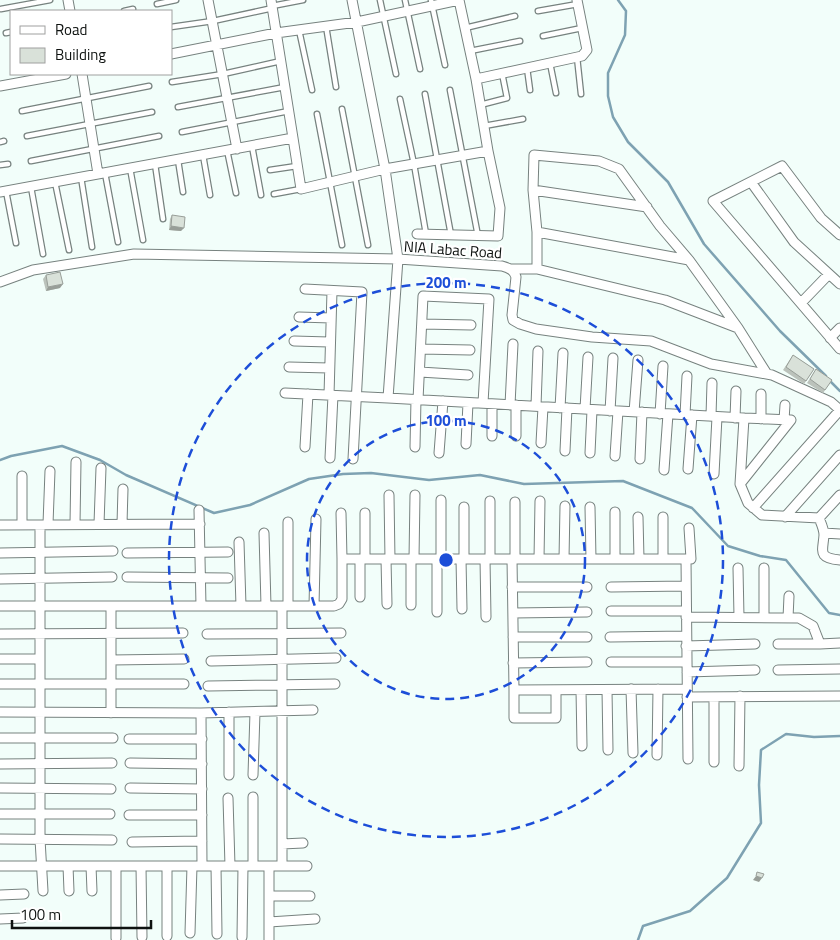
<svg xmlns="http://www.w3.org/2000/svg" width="840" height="940" font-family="'Titillium Web',sans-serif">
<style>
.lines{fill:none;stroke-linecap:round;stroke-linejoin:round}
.stream{stroke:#7ea2b2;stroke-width:2.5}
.lane-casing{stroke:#77827f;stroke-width:7}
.street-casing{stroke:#77827f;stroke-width:11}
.lane{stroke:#fff;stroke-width:4.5}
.street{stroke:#fff;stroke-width:9}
.wall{fill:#bbc2bb}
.shaded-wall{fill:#989e98}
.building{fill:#d9e1d9;stroke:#989e98}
.ring{fill:none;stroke:#1d4ed8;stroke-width:2.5;stroke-dasharray:9 6}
.labels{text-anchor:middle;stroke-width:4.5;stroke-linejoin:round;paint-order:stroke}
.street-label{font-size:15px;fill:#0e1210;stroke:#fff}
.centre{fill:#1d4ed8;stroke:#fff;stroke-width:2.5}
.ring-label{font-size:15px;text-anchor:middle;font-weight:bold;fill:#1d4ed8;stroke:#fff;stroke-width:4.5;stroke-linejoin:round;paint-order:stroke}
</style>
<rect width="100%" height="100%" fill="#f2fefa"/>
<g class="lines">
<path class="stream" d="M618,0l8,11 -1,24 -17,38v23l5,21 15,25 40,40 36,62 76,87 46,45
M829,380l11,11
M0,460l11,-4 51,-10 38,14 26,15 88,38 36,-8 59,-26 34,-5 28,-1 58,7 51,-5 44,9 99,-3 69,27 36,38 32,10 26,4 43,53 11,2
M638,940l5,-14 47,-15 37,-33 34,-55 -2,-38 2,-35 25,-16 28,3 26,-1"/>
<defs>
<path id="lane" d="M380,0l16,74
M405,0l15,69
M431,0l14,65
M157,4l19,-4
M272,6l31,-6
M1,9l49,-9
M124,11l9,-2
M538,11l40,-7
M326,26l10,61
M171,27l42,-6 60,-13
M465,28l50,-12
M299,30l13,60
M6,33l5,-1
M543,36l39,-8
M470,51l50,-10
M577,57l4,37
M550,63l6,30
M527,68l3,22
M172,82l51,-8 58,-13
M450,90l28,146
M425,94l26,141
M400,99l14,65 12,70
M480,105l27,-7 -5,-25
M178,107l107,-20
M342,109l26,136
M22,111l127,-25
M317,114l25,131
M484,126l39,-7
M182,132l107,-21
M27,136l125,-24
M0,142l4,-1
M252,146l9,49
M227,150l9,43
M203,155l7,40
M178,160l5,32
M31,161l128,-25
M155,164l8,55
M0,165l8,-1
M130,168l13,72
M270,170l27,-4
M105,173l13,69
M81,177l11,70
M55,182l14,68
M31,187l12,67
M6,191l10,52
M274,194l27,-5"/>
<path id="street" d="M68,0l2,11
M208,0l29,149
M271,0l22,138
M352,0l33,169 13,90 -10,139 356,20 -4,66 8,19 14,12 57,3c2,5 5,11 5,17 -1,16 -7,23 16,25
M82,74l16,100
M476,79l106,-23 5,-6 -10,-50
M0,86l66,-12
M751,182l43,60 46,42
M533,190l114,17
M0,192l293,-54 8,51 84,-20 103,-18 -12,-72 -17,-79 -102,22 -81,11 -105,21
M537,232l152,28
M417,234l81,2 2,-28 -12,-57
M840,235l-19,-17 -39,-52 -69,35 127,148
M511,269h26l128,31 73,28
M537,269v-37l-4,-42 1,-35 65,6 20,8 41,57 29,34 49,68 29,46
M0,282l33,-12 101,-16 264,5 104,7c7,2 12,4 14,11l-4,38 1,5 7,4 16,5 56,8 59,4 60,23 61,11 59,27 9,8
M305,289l57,3 -9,167
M801,303l28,-29
M299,317l32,1
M422,324l49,1
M830,338l10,-10
M294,341l35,1
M421,349l49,1
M289,367l40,1
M420,372l48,3
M285,393l103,5
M329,395l3,-104
M418,400l5,-104 66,3 -6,104
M492,404v32
M510,405l3,-61
M536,406l2,-55
M560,408l3,-55
M585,409l3,-52
M610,411l3,-53
M634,412l4,-52
M660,414l3,-48
M685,415l2,-39
M711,416l1,-33
M735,418l1,-27
M761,419v-25
M784,420l1,-15
M516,436v-31
M541,443l2,-36
M466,444l2,-41
M305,447l3,-53
M415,447l1,-48
M565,451l2,-43
M439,453l4,-52
M590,453l2,-43
M615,456l3,-45
M330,458l3,-63
M640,459l2,-47
M688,469l4,-54
M664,470l4,-56
M714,474l3,-57
M740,484l51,-64 -47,-2
M389,495l1,64
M441,500v59
M490,501v58
M590,507l1,52
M753,508l87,-98
M199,510l2,96
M341,513l1,46
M365,513v46
M638,517l1,42
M663,517v42
M785,517l55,-62
M819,518l21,-23
M48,524l2,-53
M75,524l1,-62
M99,524l2,-56
M122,524l1,-35
M0,525l200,-1
M22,525v-49
M40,525v314l3,52
M264,533l2,73
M824,533l16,1
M239,542l2,64
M0,553l113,-2
M127,553l101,-1
M360,559v38
M386,559l1,45
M411,559v46
M414,559l1,-64
M461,559l1,50
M464,559v-52
M485,559l1,58
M512,559l2,131 173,-1
M515,559v-57
M539,559l1,-58
M564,559l1,-53
M615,559v-47
M686,559h5l-2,-31
M738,568l1,49
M127,577l101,1
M0,579l112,-2
M512,587h75
M611,587l75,-1
M0,606h334l5,-2 3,-5v-40h344l2,200
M111,606v107
M288,606v-84
M314,606l2,-87
M611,611h75
M437,612v-53
M513,613l74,-1
M686,617l113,1 14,8 7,18 20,-1
M764,617v-49
M788,618l1,-22
M0,634l183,-1
M207,634l134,-1
M513,637h74
M610,637l76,-1
M778,644h42
M686,646l69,-2
M0,659h39
M111,660l73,-1
M211,661l125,-3
M611,662h76
M513,663l74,-1
M778,670l62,-1
M687,672l68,-2
M0,684h184
M208,686l127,-2
M631,689l2,64
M514,690v28h42v-28
M581,690l1,56
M607,690l1,60
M687,697l153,-1
M0,712l201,1 112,-3
M229,712v63
M201,713l1,153
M0,738h113
M129,739h73
M657,755l1,-66
M714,762v-65
M130,763l72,1
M0,764l112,-1
M739,766l1,-70
M253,775l2,-63
M0,788l111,1
M130,788l72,1
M228,798l2,68
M0,814h110
M129,815h73
M0,839l112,1
M132,842l70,-1
M282,844l21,-1
M0,866h282v-260
M68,866l1,25
M91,866l1,25
M141,866l1,71
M216,866l1,68
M253,866v-69
M282,866h25
M0,895l24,-1
M269,896h41
M0,919l23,-1
M269,922l46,-3
M190,933l2,-67
M167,936v-70
M242,937l1,-71
M116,938v-72
M269,940v-74"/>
</defs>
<use href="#lane" class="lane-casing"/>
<use href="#street" class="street-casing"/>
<use href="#lane" class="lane"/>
<use href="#street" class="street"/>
</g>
<path class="wall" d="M172,215l9,16 -12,-1 1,-11z
M46,275l14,13 -14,3 -3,-12z
M793,355l21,14 -10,15 -21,-14z
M816,369l16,11 -9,13 -16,-10z"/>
<path class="shaded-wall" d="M171,226l13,2 -3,3 -12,-1z
M63,284l-3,4 -14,3 2,-4z
M756,876l6,2 -3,4 -6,-2z"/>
<path class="building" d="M172,215l13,2 -1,11 -13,-2z
M60,272l3,12 -15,3 -2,-12z
M793,355l21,14 -8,12 -20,-14z
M816,369l16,11 -7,10 -15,-11z
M757,872l7,2 -2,4 -6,-2z"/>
<g class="ring">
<circle cx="446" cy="560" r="139"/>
<circle cx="446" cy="560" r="277"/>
</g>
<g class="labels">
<g class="street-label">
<text transform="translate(453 250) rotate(4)" y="5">NIA Labac Road</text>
</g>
</g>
<circle cx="446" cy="560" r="8" class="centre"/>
<g class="ring-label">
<text x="446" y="288">200 m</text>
<text x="446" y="426">100 m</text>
</g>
<rect x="10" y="10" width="162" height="65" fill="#ffffff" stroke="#9fa09f"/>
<rect x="20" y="26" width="25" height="8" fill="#ffffff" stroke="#9fa09f"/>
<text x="55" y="35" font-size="15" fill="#0e1210">Road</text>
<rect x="20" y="48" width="25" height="15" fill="#d9e1d9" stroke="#9fa09f"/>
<text x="55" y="60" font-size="15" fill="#0e1210">Building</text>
<path d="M12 920v8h139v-8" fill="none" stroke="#0e1210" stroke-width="2.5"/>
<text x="20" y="920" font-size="15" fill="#0e1210" stroke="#ffffff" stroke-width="4" paint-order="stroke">100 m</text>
</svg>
